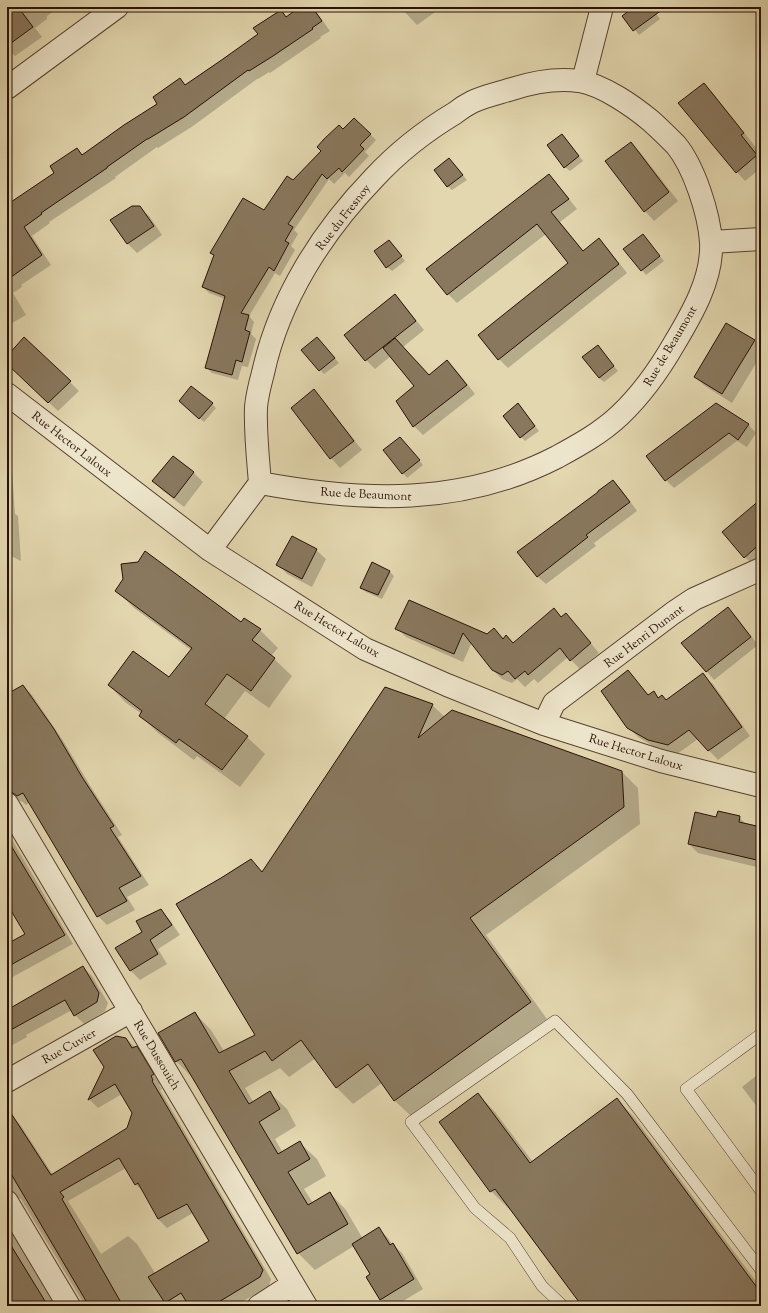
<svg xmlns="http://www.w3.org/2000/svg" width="768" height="1313" font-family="'Sorts Mill Goudy',serif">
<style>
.shadow{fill:#0003;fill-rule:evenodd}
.building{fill:#89785e;stroke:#271106}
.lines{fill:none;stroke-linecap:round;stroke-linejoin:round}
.service-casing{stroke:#564230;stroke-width:12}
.minor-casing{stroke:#564230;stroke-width:24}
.tertiary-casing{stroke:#564230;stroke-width:24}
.service{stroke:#ede5cb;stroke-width:11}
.minor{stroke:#ede5cb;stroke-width:22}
.tertiary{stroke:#ede5cb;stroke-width:22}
.labels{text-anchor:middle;stroke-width:4;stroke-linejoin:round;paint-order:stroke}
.street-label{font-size:12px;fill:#271106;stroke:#ede5cb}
</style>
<rect width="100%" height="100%" fill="#e3d7af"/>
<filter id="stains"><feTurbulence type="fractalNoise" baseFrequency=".005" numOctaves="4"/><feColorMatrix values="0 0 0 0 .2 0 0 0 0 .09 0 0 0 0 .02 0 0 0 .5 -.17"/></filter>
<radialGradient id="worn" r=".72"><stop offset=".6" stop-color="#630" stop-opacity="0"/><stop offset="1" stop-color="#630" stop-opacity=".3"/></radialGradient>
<path class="shadow" d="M7,7h52l-12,9v3l-12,9 7,9 -27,19 -8,-7z
M301,7h12l17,24 -10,6 1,1 -51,35 -1,-1 -11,7h-1l-64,47 -35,22 -1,-1 -42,30 1,1 -67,44 1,1 -18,13 19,29 -30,20 1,2 -9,6 13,22 -19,11v-119l49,-33 21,-25 6,7 76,-52 21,-25 6,7 73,-51 22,-24 6,6z
M400,7h40l1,1 -24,17z
M636,7h15l9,12 -21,16 -15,-19z
M704,84l9,9 48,61v14l-16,13 -8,-9z
M355,119l21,21 -11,12 4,4 -20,21 -4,-4 -11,11 -5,-5 -35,51 4,4 -7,12 4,4 -15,26 -5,-3 -26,43 5,6 -3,12 5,5 -8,28 -6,-1 -4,14 -26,-7 -6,-6 19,-68 -16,-6 -6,-6 12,-31 -3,-3 52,-42z
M566,140l17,21 -13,10 -5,-4z
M631,143l9,9 38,49 -24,20 -9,-10 -38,-50z
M449,159l18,21 -15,10 -5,-4z
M549,176l9,9 19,24 -17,13 24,30 15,-12 9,9 19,24 -119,95 -9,-9 71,-96 -24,-29 -89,69 -9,-9z
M139,207l10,9 13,19 -25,18 -9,-9z
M647,240l17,21 -18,14 -21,-26z
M389,241l16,20 -13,10 -5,-4z
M395,296l9,9 20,25 -21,17 26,29 18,-15 9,9 19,24 -52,41 -9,-9 -17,-25 18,-15 -24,-30 -16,13 -9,-9z
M726,325l29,16 6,6v8l-29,48 -27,-17 -10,-9z
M317,338l22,25 -15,11 -4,-4z
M598,346l20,25 -14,11 -5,-4z
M7,358l63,24 9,9 -21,20 -51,-48z
M314,391l9,9 39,50 -22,18 -9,-10z
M212,404l4,4 -12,14 -20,-17z
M522,409l17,22 -14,10 -4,-4z
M748,424l8,9 -9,14 -10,-6 -63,47 -8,-8 -19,-23z
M405,443l18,22 -16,13 -4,-5z
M7,453l4,4 4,57 3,2 3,45 -14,-7z
M193,472l10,10 -19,25 -21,-16 -10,-10z
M613,481l8,8 16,22 -43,32 2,3 -50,38 -9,-8z
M761,505v55l-7,6 -9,-9z
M316,550l10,9 -14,28 -25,-13 -9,-10z
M390,572l4,4 -12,23 -16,-7 -5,-4z
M117,591l125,33 18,6 18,18 -7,8 21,20 -23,32 -24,-17 -21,28 23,18 18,17 -25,33 -43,-31 -3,4 -36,-27 -17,-17 1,-2 -16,-11 -17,-18 61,-6 21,-29 -57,-42z
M410,601l78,34 6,-5 10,9 9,5 41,-35 8,8 12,6 25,30 -19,16 -12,-12 -30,26 -4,-4 -9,8 -8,-8 -5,4 -10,-4 -9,-9 -21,-28 -9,20 -57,-25 -9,-9z
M728,609l8,7 22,29 -44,35 -31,-37z
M761,611v11l-5,-8z
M628,671l21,25 5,-4 5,6 3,-2 5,4 36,-25 10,9 37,52 -32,24 -20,-21 -21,15 -19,-5 -20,-12 -10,-10z
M23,686l9,9 30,44 29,48 31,48 -4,2 31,48 -22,12 8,13 -28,15 -9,-9 -68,-114 -4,3 -3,-3 -6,-2 -10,5v-109z
M432,705l13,12 176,54 17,17 2,36 -154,111 61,84 -135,98 -17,-16 -13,-18 -29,21 -17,-17 -20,-29 -27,19 -9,-9 -35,20 9,15 16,-10 17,16 9,17 -21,13 8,14 17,-10 17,16 9,17 -22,13 9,14 17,-10 16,17 17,29 16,-10 9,9 4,6 10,9 21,36 -28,17h-7l-7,-7 -13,-22 4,-2 -18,-29 -39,24 -17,-17 -105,-175 -17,-17 19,-48 16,17 13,21 33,-16 -35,-157 28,-18 13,13z
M739,817l8,8 14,3v40l-63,-15 -9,-9 28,-26z
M7,831l66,113 -66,36v-35l19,-11 -13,-22 -6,3z
M160,910l9,9 11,16 -22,14 9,15 -27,16 -9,-9 -14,-23 26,-15z
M83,967l9,9 16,27 -3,8 -21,13 -9,-9 -3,-5 -46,25 1,2 -20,11v-44l3,5z
M126,1039l19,17 17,27 -3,2 3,4 -2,1 111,189 -2,7 -34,20h-44l-3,-4 -6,4h-100l-1,-7 -60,-100 -4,-1 -10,4v-81l6,-4 8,9 32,49 86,-53 -17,-28 -24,14 -8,-8 15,-33zM126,1168l9,16 10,9 13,26 9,9 26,-15 17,28 -55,32 -18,-29 -9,-8 -27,18 -33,-53z
M761,1072v40l-19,-25z
M478,1094l17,18 38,50 84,-62 17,17 127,171v18h-178l-73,-98 -1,1 -18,-18z
M7,1222l50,84h-49z"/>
<path class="building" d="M7,7h11l15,20 -26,19z
M300,7h12l10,14 -10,7 1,1 -40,27 -24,15 -1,-1 -64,47 -36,22h-1l-40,28v1l-66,45 1,1 -18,13 18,28 -35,25v-78l1,2 46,-31 -4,-7 27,-18 5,7 42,-30 33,-21 -4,-7 27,-19 5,7 38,-26 35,-25 -5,-6 28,-18 5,7z
M634,7h32l-33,24 -11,-15z
M704,83l40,50 -3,2 16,20 -21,18 -58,-70z
M354,118l17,16 -11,11 4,4 -22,23 -3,-4 -12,11 -5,-5 -34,50 5,3 -8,14 4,2 -15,28 -5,-4 -28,46 8,2 -4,15 5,2 -8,30 -6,-2 -4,15 -27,-7 20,-72 -23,-9 12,-32 -4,-2 22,-37 11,-18 21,12 23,-34 6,4 28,-29 -4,-4 7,-8 15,-14 4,4z
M562,134l17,22 -15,12 -17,-23z
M631,142l38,50 -25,20 -39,-51z
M449,158l14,17 -16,12 -13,-17z
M549,174l20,25 -18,13 32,39 16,-13 20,26 -121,96 -20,-25 90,-72 -15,-19 -16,-20 -90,71 -21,-26z
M132,206h8l14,20 -27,18 -17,-24z
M643,234l17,22 -19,15 -18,-22z
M389,240l13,16 -16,12 -12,-17z
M395,294l21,27 -51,40 -21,-26z
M726,323l29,17 -33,54 -28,-17z
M24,337l47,44 -23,22 -41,-39v-8z
M317,337l18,21 -16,13 -18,-21z
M395,338l34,37 18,-15 20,25 -54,42 -17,-26 18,-15 -31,-38z
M598,345l16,21 -15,12 -17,-21z
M191,386l22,17 -14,16 -20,-18z
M314,389l40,52 -24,18 -39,-51z
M518,403l17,23 -15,12 -17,-22z
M716,403l33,21 -11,16 -9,-7 -64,48 -19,-25z
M400,437l20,23 -18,14 -19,-24z
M173,456l21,16 -20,26 -22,-17z
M613,480l17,22 -44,33 2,2 -51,40 -20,-25 81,-60v-1z
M761,499v44l-17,15 -22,-26z
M292,536l25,13 -15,30 -26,-14z
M145,551l96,71 3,-4 17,11 -9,11 23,18 -24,33 -24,-17 -22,30 43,32 -26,34 -43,-31 -3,4 -37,-27 3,-5 -34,-26 25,-34 36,26 23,-29 -77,-57 8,-12 -2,-15 17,-2z
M372,562l18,9 -12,24 -18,-7z
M409,600l78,34 7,-6 9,11 3,-4 7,8 41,-35 7,9 5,-4 25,30 -21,18 -10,-13 -32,27 -3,-4 -10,8 -7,-8 -6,4 -10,-5 -29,-37 -9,21 -59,-25z
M728,607l23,30 -45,35 -25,-29z
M628,670l20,25 6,-4 4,7 4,-3 4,5 37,-27 39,54 -34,24 -19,-21 -21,15 -20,-5 -21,-12 -26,-37z
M23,685l31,44 28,48 32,49 -4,2 31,48 -22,12 8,13 -30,16 -74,-124 -6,3 -4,-3 -6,-1v-98z
M385,687l48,17 -15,34 34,-28 170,61 2,36 -154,111 61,84 -137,99 -26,-37 -32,24 -35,-48 -29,21 -7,-10 -36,20 20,33 21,-13 10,18 -21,13 19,32 22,-13 10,18 -22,13 20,33 22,-13 18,32 -51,30 -114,-192 -2,-3 -6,3 -17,-29 37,-21 24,41 36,-18 -79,-131 45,-26 30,-19 11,13z
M718,811l22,5 -1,6 22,5v34l-73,-17 7,-32 21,5z
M7,839l58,96 -58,32v-23l18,-10 -18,-30z
M161,909l11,16 -22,15 8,14 -28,17 -15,-23 27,-16 -6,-11z
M83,966l16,27 -2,9 -23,14 -9,-16 -58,32v-22z
M116,1036l10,2 6,10 5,-2 17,28 -3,2 2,4 -1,1 111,189 -3,7 -48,29h-23l-8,-13 -16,10 -17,-26 61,-36 -22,-37 -29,15 -20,-36 -3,2 -16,-27 -59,34 4,5 -2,2 61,107h-34l-82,-139v-60l44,68 76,-47 5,-15 -17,-29 -27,16 16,-33 -11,-17z
M478,1093l52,70 87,-65 144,195v13h-179l-87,-117 -5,3 -51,-70z
M379,1227l11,18 3,-2 21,36 -34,21 -14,-23 4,-3 -18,-30z
M7,1239l41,67h-41z"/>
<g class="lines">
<defs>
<path id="service" d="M761,1034l-75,55 75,102
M563,1306l-21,-20 -32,-48 -35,-30 -64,-86 144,-101 72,73 134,176"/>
<path id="minor" d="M583,81l19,-74
M711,242l50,-3
M7,394l203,156 155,99 82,36 97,39 117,37 100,25
M210,550l50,-67c103,19 202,23 297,-26 22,-12 44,-24 63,-42 22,-21 39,-45 54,-71 18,-30 39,-66 37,-102 -2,-29 -17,-75 -35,-97 -8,-8 -16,-16 -25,-24 -18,-15 -48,-36 -72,-40 -23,-3 -45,1 -67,8 -13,4 -28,7 -40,13 -6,3 -12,7 -17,11 -30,18 -57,39 -81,65 -52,54 -95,121 -111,195 -3,11 -6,23 -7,34 -1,25 2,51 4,76
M544,724l10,-21 119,-90 21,-14 67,-30
M7,804l299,502
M7,1081l124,-70
M7,1202l62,104
M259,1306l34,-22"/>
<path id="tertiary" d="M7,88l110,-81"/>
</defs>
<use href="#service" class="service-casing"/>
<use href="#minor" class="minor-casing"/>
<use href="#tertiary" class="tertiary-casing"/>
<use href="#service" class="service"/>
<use href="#minor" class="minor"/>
<use href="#tertiary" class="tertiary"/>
</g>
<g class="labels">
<g class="street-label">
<text transform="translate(343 217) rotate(-52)" y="4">Rue du Fresnoy</text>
<text transform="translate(670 346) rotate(-59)" y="4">Rue de Beaumont</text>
<text transform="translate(72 444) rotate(38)" y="4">Rue Hector Laloux</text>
<text transform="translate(366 494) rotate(3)" y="4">Rue de Beaumont</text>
<text transform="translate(337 629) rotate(31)" y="4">Rue Hector Laloux</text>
<text transform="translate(644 636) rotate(-37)" y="4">Rue Henri Dunant</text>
<text transform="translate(636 752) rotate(17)" y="4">Rue Hector Laloux</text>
<text transform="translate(69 1046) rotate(-29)" y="4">Rue Cuvier</text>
<text transform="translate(157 1055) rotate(59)" y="4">Rue Dussouich</text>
</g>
</g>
<rect width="768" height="1313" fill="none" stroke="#e3d7af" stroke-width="24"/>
<rect x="8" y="8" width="752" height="1297" fill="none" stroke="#271106" stroke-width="2"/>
<rect x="12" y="12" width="744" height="1289" fill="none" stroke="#271106"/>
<rect width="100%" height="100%" filter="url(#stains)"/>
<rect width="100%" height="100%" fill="url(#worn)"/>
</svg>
